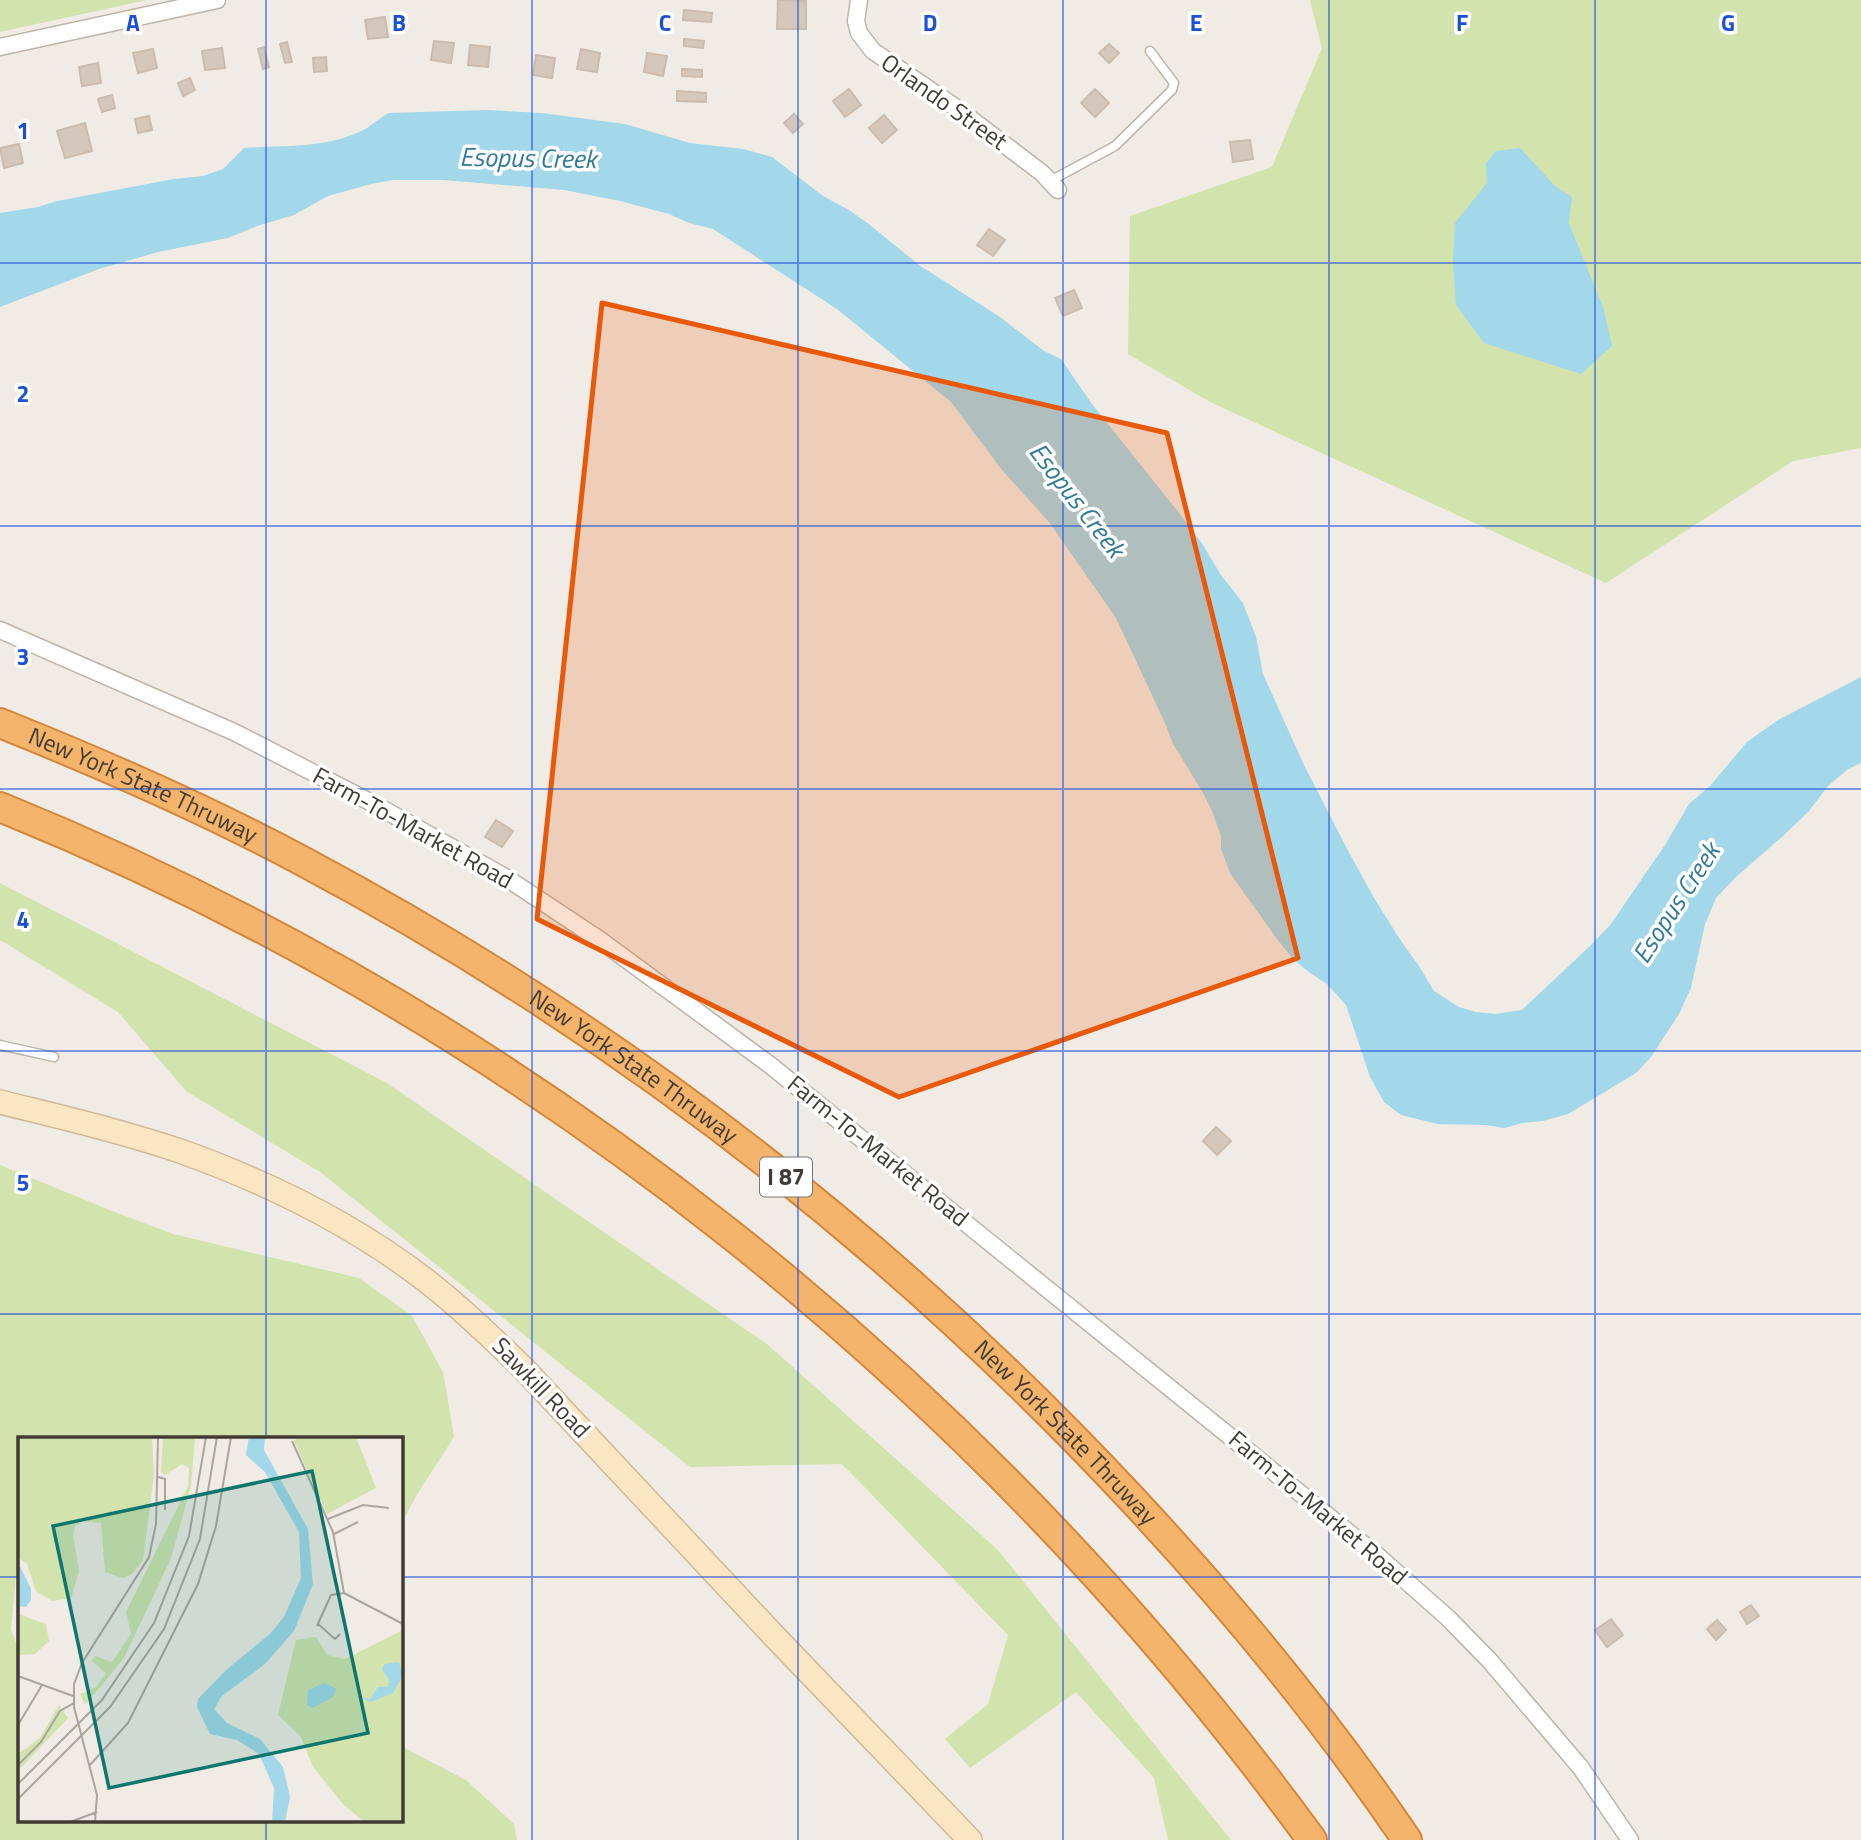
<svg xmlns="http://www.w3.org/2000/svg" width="1861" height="1840" font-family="'Titillium Web',sans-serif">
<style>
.green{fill:#d2e3ae}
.water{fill:#a3d7ea}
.building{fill:#d4c8bd;stroke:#cbbcae;stroke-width:2}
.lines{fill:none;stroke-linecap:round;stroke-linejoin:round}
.lane-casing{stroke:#beb4aa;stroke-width:11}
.street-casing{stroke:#beb4aa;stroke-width:19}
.secondary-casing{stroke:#d1ba98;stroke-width:26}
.highway-casing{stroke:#d2873c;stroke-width:32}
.lane{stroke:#fff;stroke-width:8}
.street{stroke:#fff;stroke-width:16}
.secondary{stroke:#fbe6c3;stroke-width:23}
.highway{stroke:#f4b46b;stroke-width:28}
.marked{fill:#e8590c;fill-opacity:0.2;stroke:#e8590c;stroke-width:5;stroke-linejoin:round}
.grid{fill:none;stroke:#1d4ed8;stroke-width:2;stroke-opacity:0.55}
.labels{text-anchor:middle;stroke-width:7;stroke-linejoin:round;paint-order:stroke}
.shield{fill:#fff;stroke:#7b7671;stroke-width:2}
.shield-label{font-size:23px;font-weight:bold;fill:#423b34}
.street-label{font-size:24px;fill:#423b34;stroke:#fff}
.water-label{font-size:26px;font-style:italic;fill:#317997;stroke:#fff}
.inset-road{fill:none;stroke:#aaa59e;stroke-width:2}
.view{fill:#0f766e;fill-opacity:0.15;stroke:#0f766e;stroke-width:3.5}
.inset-edge{fill:none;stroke:#423b34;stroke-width:3.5}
.grid-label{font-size:23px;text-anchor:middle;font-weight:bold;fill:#1d4ed8;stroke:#fff;stroke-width:7;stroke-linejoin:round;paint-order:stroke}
</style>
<rect width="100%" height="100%" fill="#f0ebe4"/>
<path class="green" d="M0,0h147l-147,32z
M1310,0h551v448l-68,13 -187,122 -396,-181 -82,-48 2,-138 142,-49 50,-119z
M0,883l387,200 381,262 230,205 233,290h-63l-14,-62 -78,-86 -106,76 -25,-29 43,-35 20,-69 -166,-171 -152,3 -370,-295 -134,-81 -68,-79 -118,-72z
M0,1165l112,46 61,23 186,44 53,38 31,56 11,65 -36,56 -17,31v-85h-382v123l-2,3 -6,64 8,22v170h382v-75l65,34 48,44 3,16h-517z"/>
<path class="water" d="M487,110l55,3 83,11 65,19 53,6 29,8 51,39 26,14 21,15 49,40 81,52 44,34 17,8 31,45 91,114 18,24 20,33 22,28 13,34 7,37 41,91 41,80 29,53 27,43 18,25 15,25 25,16 17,5 19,2 27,-4 69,-65 20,-21 54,-79 24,-41 21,-18 37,-44 31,-22 83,-43v86l-13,6 -21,18 -18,24 -26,25 -47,41 -20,21 -11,26 -14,64 -12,26 -28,43 -15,16 -68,41 -25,7 -21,2 -17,5 -20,-3 -47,-1 -21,-5 -16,-4 -17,-13 -14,-25 -24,-72 -19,-21 -17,-11 -17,-14 -16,-20 -47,-66 -9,-24v-13l-9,-25 -10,-20 -29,-47 -8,-21 -49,-105 -67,-96 -47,-52 -51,-68 -114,-93 -124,-80 -24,-6 -20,-9 -49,-13 -56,-11 -121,-10h-50l-22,4 -43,12 -34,19 -37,11 -29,12 -70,14 -59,17 -99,38v-94l38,-6 19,-6 117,-22 29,-3 20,-7 21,-21c42,-3 85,1 123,-20 7,-5 14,-11 22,-15z
M1520,148l35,38 17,11 -3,26 35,87 8,36 -31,28 -97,-31 -28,-38 -3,-43 2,-39 32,-40 -1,-20 10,-12z"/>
<path class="building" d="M778,0l28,1v28h-29z
M684,10l28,3 -1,9 -28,-2z
M385,17l3,20 -20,2 -3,-19z
M684,39l20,2 -1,7 -19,-2z
M434,41l20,2 -3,20 -20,-3z
M287,42l5,20 -7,1 -5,-19z
M1109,44l10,9 -10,10 -10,-10z
M470,45l20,2 -2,20 -20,-2z
M264,47l5,20 -6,2 -5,-20z
M222,48l3,20 -20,2 -3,-19z
M153,49l4,19 -19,5 -5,-20z
M581,49l19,4 -3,19 -20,-3z
M647,53l20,3 -4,20 -19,-4z
M536,55l19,3 -3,20 -19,-3z
M326,57l1,14 -13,1 -1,-14z
M98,63l3,20 -19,3 -3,-19z
M682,69l20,1v7l-20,-1z
M190,78l5,12 -12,6 -5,-13z
M849,89l12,16 -16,12 -12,-16z
M1095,89l14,14 -14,14 -14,-14z
M677,91l29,2v9l-29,-1z
M112,95l3,13 -13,4 -4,-13z
M794,114l9,10 -10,9 -9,-10z
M884,115l13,15 -15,13 -13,-15z
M149,116l3,14 -14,3 -3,-14z
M85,123l7,28 -27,7 -8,-27z
M1250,140l3,19 -20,3 -3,-20z
M19,144l4,19 -19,5 -4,-20z
M989,229l16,11 -12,16 -16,-11z
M1074,290l8,18 -19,8 -8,-18z
M496,820l17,11 -11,16 -17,-10z
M1216,1127l15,14 -14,14 -14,-14z
M1751,1605l8,11 -12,8 -7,-12z
M1611,1619l12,16 -16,12 -12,-17z
M1717,1620l9,10 -10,10 -9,-11z"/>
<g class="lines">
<defs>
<path id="lane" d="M1050,181l65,-35 57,-56 2,-7 -24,-32
M0,1045l54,12"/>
<path id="street" d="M859,0l-3,21 3,12 14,18 82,56 87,66 16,17
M0,47l217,-47
M0,630l234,102 140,72 131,73 95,63 170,125 609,492 69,61 42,43 91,107 49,72"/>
<path id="secondary" d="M0,1102c60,15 121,29 180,49 87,31 171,72 244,128 35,27 67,58 99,89l252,269 195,203"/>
<g id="highway">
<path id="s1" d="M0,723c105,42 208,87 308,141 309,165 584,378 823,634 100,107 194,221 276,342"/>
<path d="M0,807c524,212 979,577 1312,1033"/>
</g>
</defs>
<use href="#lane" class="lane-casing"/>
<use href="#street" class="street-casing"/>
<use href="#secondary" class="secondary-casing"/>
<use href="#highway" class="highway-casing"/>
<use href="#lane" class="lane"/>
<use href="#street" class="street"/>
<use href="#secondary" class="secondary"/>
<use href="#highway" class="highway"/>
</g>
<path class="marked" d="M602,303l565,130 131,525 -399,139 -362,-178z"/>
<path class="grid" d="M266,0v1439M532,0v1840M798,0v1840M1063,0v1840M1329,0v1840M1595,0v1840M0,263h1861M0,526h1861M0,789h1861M0,1051h1861M0,1314h1861M0,1577h19M401,1577h1460M266,1821v19"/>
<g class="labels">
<rect class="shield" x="760" y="1157.5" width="52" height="39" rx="5"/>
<g class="shield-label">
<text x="786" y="1185">I 87</text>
</g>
<g class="street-label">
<text transform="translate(944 102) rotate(35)" y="8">Orlando Street</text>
<text dy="8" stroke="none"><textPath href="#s1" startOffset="156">New York State Thruway</textPath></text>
<text transform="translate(413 828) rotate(29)" y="8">Farm-To-Market Road</text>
<text dy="8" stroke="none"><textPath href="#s1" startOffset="723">New York State Thruway</textPath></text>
<text transform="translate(878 1151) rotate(39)" y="8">Farm-To-Market Road</text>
<text transform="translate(541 1388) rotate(46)" y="8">Sawkill Road</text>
<text dy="8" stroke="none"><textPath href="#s1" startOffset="1290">New York State Thruway</textPath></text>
<text transform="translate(1318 1508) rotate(40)" y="8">Farm-To-Market Road</text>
</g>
<g class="water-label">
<text transform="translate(528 158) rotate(1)" y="9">Esopus Creek</text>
<text transform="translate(1077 500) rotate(52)" y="9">Esopus Creek</text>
<text transform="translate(1676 903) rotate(-57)" y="9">Esopus Creek</text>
</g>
</g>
<g transform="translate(18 1437)">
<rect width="385" height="385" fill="#f0ebe4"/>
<path d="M0,0h134l2,38 -11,85 -11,14 -9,4 -18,-6 -4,-49 -18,-2 -8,5 -2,9 6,36 -8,27 -19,3 -16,-10 -9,-27 -9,-7zM145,0h32l-4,49 -20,72 -47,100 -39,47 -5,-11 16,-7 10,-14 -14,-12 3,-5 17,6 19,-28 -5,-22 62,-126 1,-18 -7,-4 -17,11 -4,-3zM281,0h57l20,51 -49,26 -33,-73zM0,177l28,10 3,17 -14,13 -17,1zM383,194l2,191h-39l-21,-18 -30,-37 -12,-30 -23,-22 18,-75 20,-3 11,18 18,4zM41,268l9,13 -50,53v-17l22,-16z" fill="#d2e3ae"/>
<path d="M231,0h16l-1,13 44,79 5,55 -19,47 -29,33 -43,32 -8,13 13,14 33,16 23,28 7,30 -5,25h-13l2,-34 -15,-34 -22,-14 -27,-6 -13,-27 1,-8 28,-29 44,-36 14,-17 17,-39 -2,-46 -34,-60 -19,-17zM2,129l11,23v11l-5,7 -8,-1zM381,225l4,13 -10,18 -22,9 -9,-4 8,1 8,-12h9l3,-5 -8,-13 3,-5zM306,246l13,6 -5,9 -20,10 -5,-3 1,-15z" fill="#a3d7ea"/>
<path class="inset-road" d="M274,4l41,91 11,61 59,31M140,40l7,2v31M310,82l35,-14 26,3M316,97l24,-12M300,187l17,15 5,-5M299,189l14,-31 13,-2M0,239l55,20M0,288l24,-40M0,328l23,-23 19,-31 14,-8M72,328l38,-42 70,-139 18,-58 15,-89M0,347l84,-84 52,-77 35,-87 17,-99M0,362l92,-92 54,-78 36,-90 17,-102M52,385l27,-10M77,385l2,-27 -23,-88v-23l8,-21 67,-106 7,-33 2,-87"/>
<path class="view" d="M294,34l56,262 -259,55 -56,-262z"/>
<rect width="385" height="385" class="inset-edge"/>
</g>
<g class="grid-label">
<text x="133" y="31">A</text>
<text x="399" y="31">B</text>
<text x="665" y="31">C</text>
<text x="930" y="31">D</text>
<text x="1196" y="31">E</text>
<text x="1462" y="31">F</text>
<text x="1728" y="31">G</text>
<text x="23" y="139">1</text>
<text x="23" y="402">2</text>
<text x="23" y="665">3</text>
<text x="23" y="928">4</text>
<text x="23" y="1191">5</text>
</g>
</svg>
